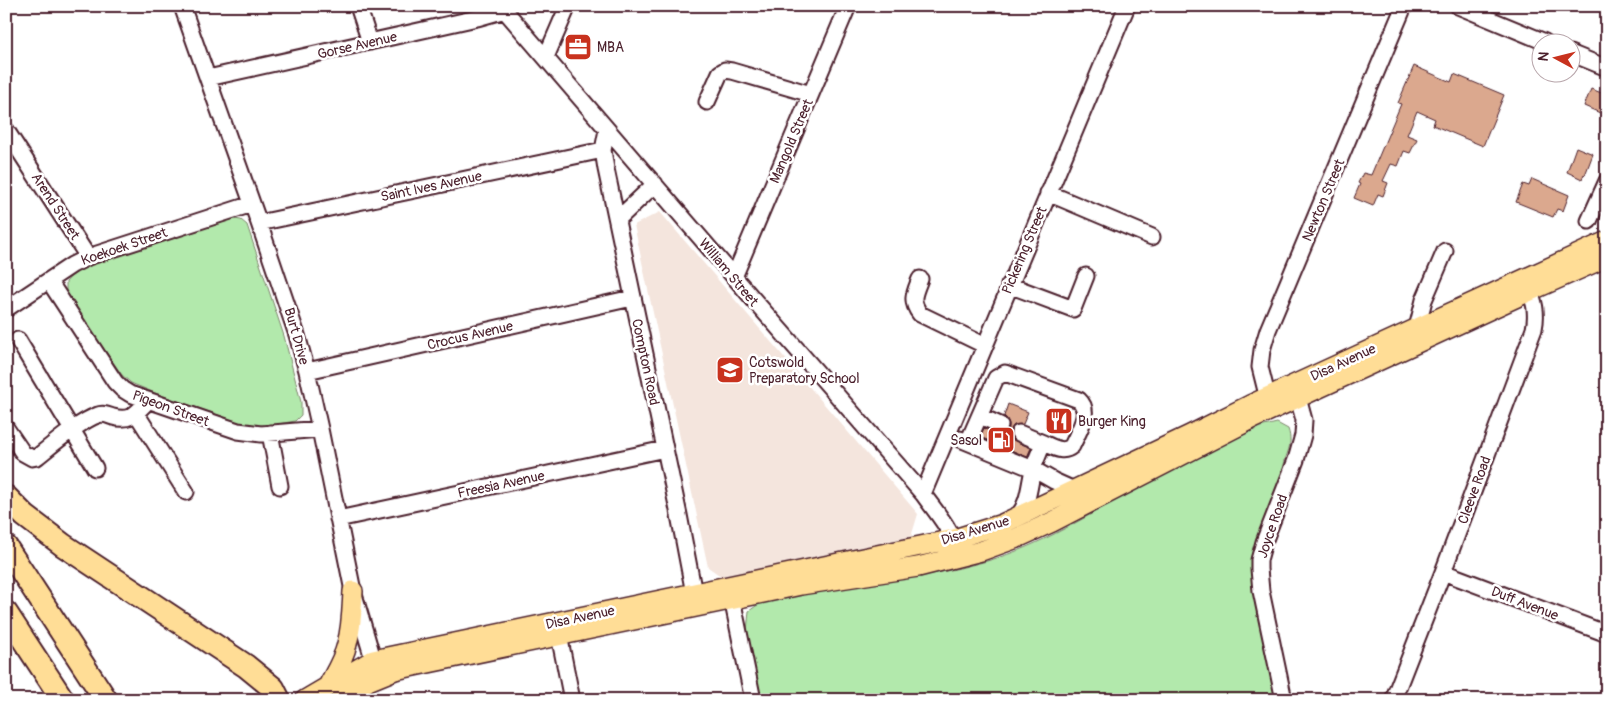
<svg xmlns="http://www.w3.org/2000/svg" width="1613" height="706" font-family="Pangolin,sans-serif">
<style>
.built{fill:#f4e5dd}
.green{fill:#b2e9ac;stroke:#7e846c}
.building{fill:#dba88e;stroke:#4a1f2b}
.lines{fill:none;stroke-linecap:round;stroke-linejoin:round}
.minor-casing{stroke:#4a1f2b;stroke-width:19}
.major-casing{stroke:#4a1f2b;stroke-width:22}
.highway-casing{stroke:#4a1f2b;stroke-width:26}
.minor{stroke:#fff;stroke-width:15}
.major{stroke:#ffdd96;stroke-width:19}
.highway{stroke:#ffdd96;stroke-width:22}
.labels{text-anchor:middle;stroke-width:5;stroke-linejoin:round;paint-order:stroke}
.street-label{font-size:14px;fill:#4a1f2b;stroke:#fff}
.poi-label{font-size:14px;fill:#4a1f2b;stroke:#fff;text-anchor:start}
</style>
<rect width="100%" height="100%" fill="#fff"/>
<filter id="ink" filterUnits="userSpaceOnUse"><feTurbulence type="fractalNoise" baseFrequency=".02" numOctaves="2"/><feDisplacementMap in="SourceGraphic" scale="10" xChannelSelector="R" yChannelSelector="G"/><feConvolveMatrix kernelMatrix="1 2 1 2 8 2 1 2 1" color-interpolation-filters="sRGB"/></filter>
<g filter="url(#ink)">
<path class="built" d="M660,212l258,302 -7,23 -189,40 -14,-10 -74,-342z"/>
<path class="green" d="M227,218l14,2 6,5 37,111 17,66v13l-6,6 -34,6 -20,-4 -86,-30 -24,-10 -9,-8 -51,-73 -5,-10v-10l7,-8 15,-10z
M1277,423l11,6c7,19 -6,28 -4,42l-28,73 21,156h-516l-14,-69 2,-20 14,-10c74,-15 151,-19 224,-40 56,-16 101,-46 150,-73 40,-22 82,-41 123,-61z"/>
<path class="building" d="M1414,66l37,16 3,-8 50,21 -21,51 -50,-21 2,-6 -18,-8 -10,24 10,4 -7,14 -6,-2 -6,15 -7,-2 -8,17 5,2 -5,13 -5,-2 -5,12 -19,-8 6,-14 -2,-1 5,-10 8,2 30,-71 -3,-1z
M1591,89l16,6v21l-23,-10z
M1576,147l17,7 -8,21 -1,-1 -2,5 -15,-7z
M1532,179l37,16 -6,16 -6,-2 -4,8 -37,-15 7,-18 6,2z
M1008,404l20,8 -5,12 -9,1 -3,4 -1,5 1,4 4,3 16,7 -4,9 -47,-20 4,-9 13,6h4l5,-2 3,-4v-4l-2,-5 -3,-3z"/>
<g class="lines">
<defs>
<path id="minor" d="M182,6l77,217 38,112 10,36 13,58 33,162 23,78
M358,6l12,36
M501,6l259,301 163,187c12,17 27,33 33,54
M1458,6l87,36
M1570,53l37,15
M546,57l22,-51
M208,78l269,-60 28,-8
M707,102l13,-29 5,-3 7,1 79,23
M6,130l82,127
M607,130l-4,20 3,19 73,346 17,89
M1048,193l104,44
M617,220l38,-36
M1589,221l18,-40
M259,223l344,-73
M734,277l114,-271
M920,279c-6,15 -10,22 0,35l64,31
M49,281l66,101 7,7 8,5 108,37 23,3 59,-5
M1009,285l64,24 13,-33
M6,309l66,-44 16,-8 164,-53
M1417,328l7,-28 21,-49
M18,340l77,128
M307,371l325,-73
M1270,407l-10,-40 2,-17 6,-20 136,-324
M136,413l50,79
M980,416l20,9
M6,428l17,25 9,5 5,-1c15,-12 43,-36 61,-42 5,-2 9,0 15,2 18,5 23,-4 35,-16
M270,433l10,53
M1019,433l24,10
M960,439l73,30 21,12 20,9
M968,442l28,-64 9,-5 74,27c13,12 -1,32 -7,46 -9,8 -19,1 -29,-3 -3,9 -8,18 -10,27 -4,16 -4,33 -15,46
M923,494l204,-488
M338,519l327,-70
M1443,572l164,62
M730,589l23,111
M557,625l15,75
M1284,700l-23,-109 -2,-22v-9l5,-18 32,-82 7,-25 1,-15 -9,-33
M1393,700l50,-128 91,-243c4,-19 -1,-30 -7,-47"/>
<path id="major" d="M329,684c7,-13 15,-26 18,-40 5,-18 5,-35 6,-53
M341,699l27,-18 27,-11 406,-85 117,-18 63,-16 36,-13 35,-16 202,-104 276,-127 77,-34
M305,700l68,-40 581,-121 48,-15 188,-89 60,-30 357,-164"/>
<path id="highway" d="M6,497l19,19 38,29 183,121 27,22 6,12
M6,547l100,153
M6,613l57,87
M347,700l6,-9"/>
</defs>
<use href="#minor" class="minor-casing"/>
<use href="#major" class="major-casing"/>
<use href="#highway" class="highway-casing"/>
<use href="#minor" class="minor"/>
<use href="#major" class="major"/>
<use href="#highway" class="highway"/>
</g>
</g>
<defs>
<symbol id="office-square" viewBox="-11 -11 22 22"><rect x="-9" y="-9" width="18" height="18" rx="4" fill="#c8321e" stroke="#fff"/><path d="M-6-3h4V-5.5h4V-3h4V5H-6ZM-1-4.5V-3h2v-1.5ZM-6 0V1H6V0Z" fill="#fff"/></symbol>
<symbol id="school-square" viewBox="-11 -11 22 22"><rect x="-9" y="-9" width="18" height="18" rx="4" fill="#c8321e" stroke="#fff"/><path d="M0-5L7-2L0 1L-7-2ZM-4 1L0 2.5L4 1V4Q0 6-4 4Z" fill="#fff"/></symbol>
<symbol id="restaurant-square" viewBox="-11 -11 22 22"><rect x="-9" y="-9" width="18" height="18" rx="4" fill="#c8321e" stroke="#fff"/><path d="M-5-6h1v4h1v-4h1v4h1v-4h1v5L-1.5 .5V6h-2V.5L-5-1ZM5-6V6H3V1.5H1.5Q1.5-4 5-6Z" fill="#fff"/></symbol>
<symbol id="fuel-square" viewBox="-11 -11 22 22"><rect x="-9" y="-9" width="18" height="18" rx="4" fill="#c8321e" stroke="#fff"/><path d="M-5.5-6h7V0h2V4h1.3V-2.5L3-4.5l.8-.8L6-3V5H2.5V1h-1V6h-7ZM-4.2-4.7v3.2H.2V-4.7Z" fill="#fff"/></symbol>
</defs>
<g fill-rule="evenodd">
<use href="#office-square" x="562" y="31" width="32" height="32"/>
<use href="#school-square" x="714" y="354" width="32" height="32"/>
<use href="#restaurant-square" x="1043" y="405" width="32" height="32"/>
<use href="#fuel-square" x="985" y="424" width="32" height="32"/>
</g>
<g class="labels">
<g class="street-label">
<text transform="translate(357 45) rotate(-13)" y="5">Gorse Avenue</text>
<text transform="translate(791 141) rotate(-67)" y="5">Mangold Street</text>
<text transform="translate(431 186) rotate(-12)" y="5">Saint Ives Avenue</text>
<text transform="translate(1323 200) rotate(-67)" y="5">Newton Street</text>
<text transform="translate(56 206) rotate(57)" y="5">Arend Street</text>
<text transform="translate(124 246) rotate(-19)" y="5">Koekoek Street</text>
<text transform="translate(1024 250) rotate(-67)" y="5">Pickering Street</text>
<text transform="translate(729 272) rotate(50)" y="5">William Street</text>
<text transform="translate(470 335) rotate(-13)" y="5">Crocus Avenue</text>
<text transform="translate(297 336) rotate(74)" y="5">Burt Drive</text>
<text transform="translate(646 362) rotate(78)" y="5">Compton Road</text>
<text transform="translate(1343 362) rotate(-25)" y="5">Disa Avenue</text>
<text transform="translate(171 408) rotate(20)" y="5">Pigeon Street</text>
<text transform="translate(501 484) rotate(-12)" y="5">Freesia Avenue</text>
<text transform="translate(1474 490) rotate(-70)" y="5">Cleeve Road</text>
<text transform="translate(1272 526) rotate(-71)" y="5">Joyce Road</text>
<text transform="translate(975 530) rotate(-17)" y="5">Disa Avenue</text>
<text transform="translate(1525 603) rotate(21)" y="5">Duff Avenue</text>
<text transform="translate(580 617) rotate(-12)" y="5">Disa Avenue</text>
</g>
<g class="poi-label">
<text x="597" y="52">MBA</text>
<text x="749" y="367">Cotswold<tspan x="749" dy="16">Preparatory School</tspan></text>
<text x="1078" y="426">Burger King</text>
<text x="982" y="445" text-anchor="end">Sasol</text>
</g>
</g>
<rect width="1613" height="706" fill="none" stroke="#fff" stroke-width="25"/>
<rect x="12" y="12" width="1588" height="681" fill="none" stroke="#4a1f2b" stroke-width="2" filter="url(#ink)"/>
<g transform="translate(1556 58) rotate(277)"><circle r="24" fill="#ffffff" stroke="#b7a5aa"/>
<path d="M0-4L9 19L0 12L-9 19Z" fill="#c8321e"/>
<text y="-8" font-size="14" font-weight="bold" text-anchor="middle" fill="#4a1f2b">N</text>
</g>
</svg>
